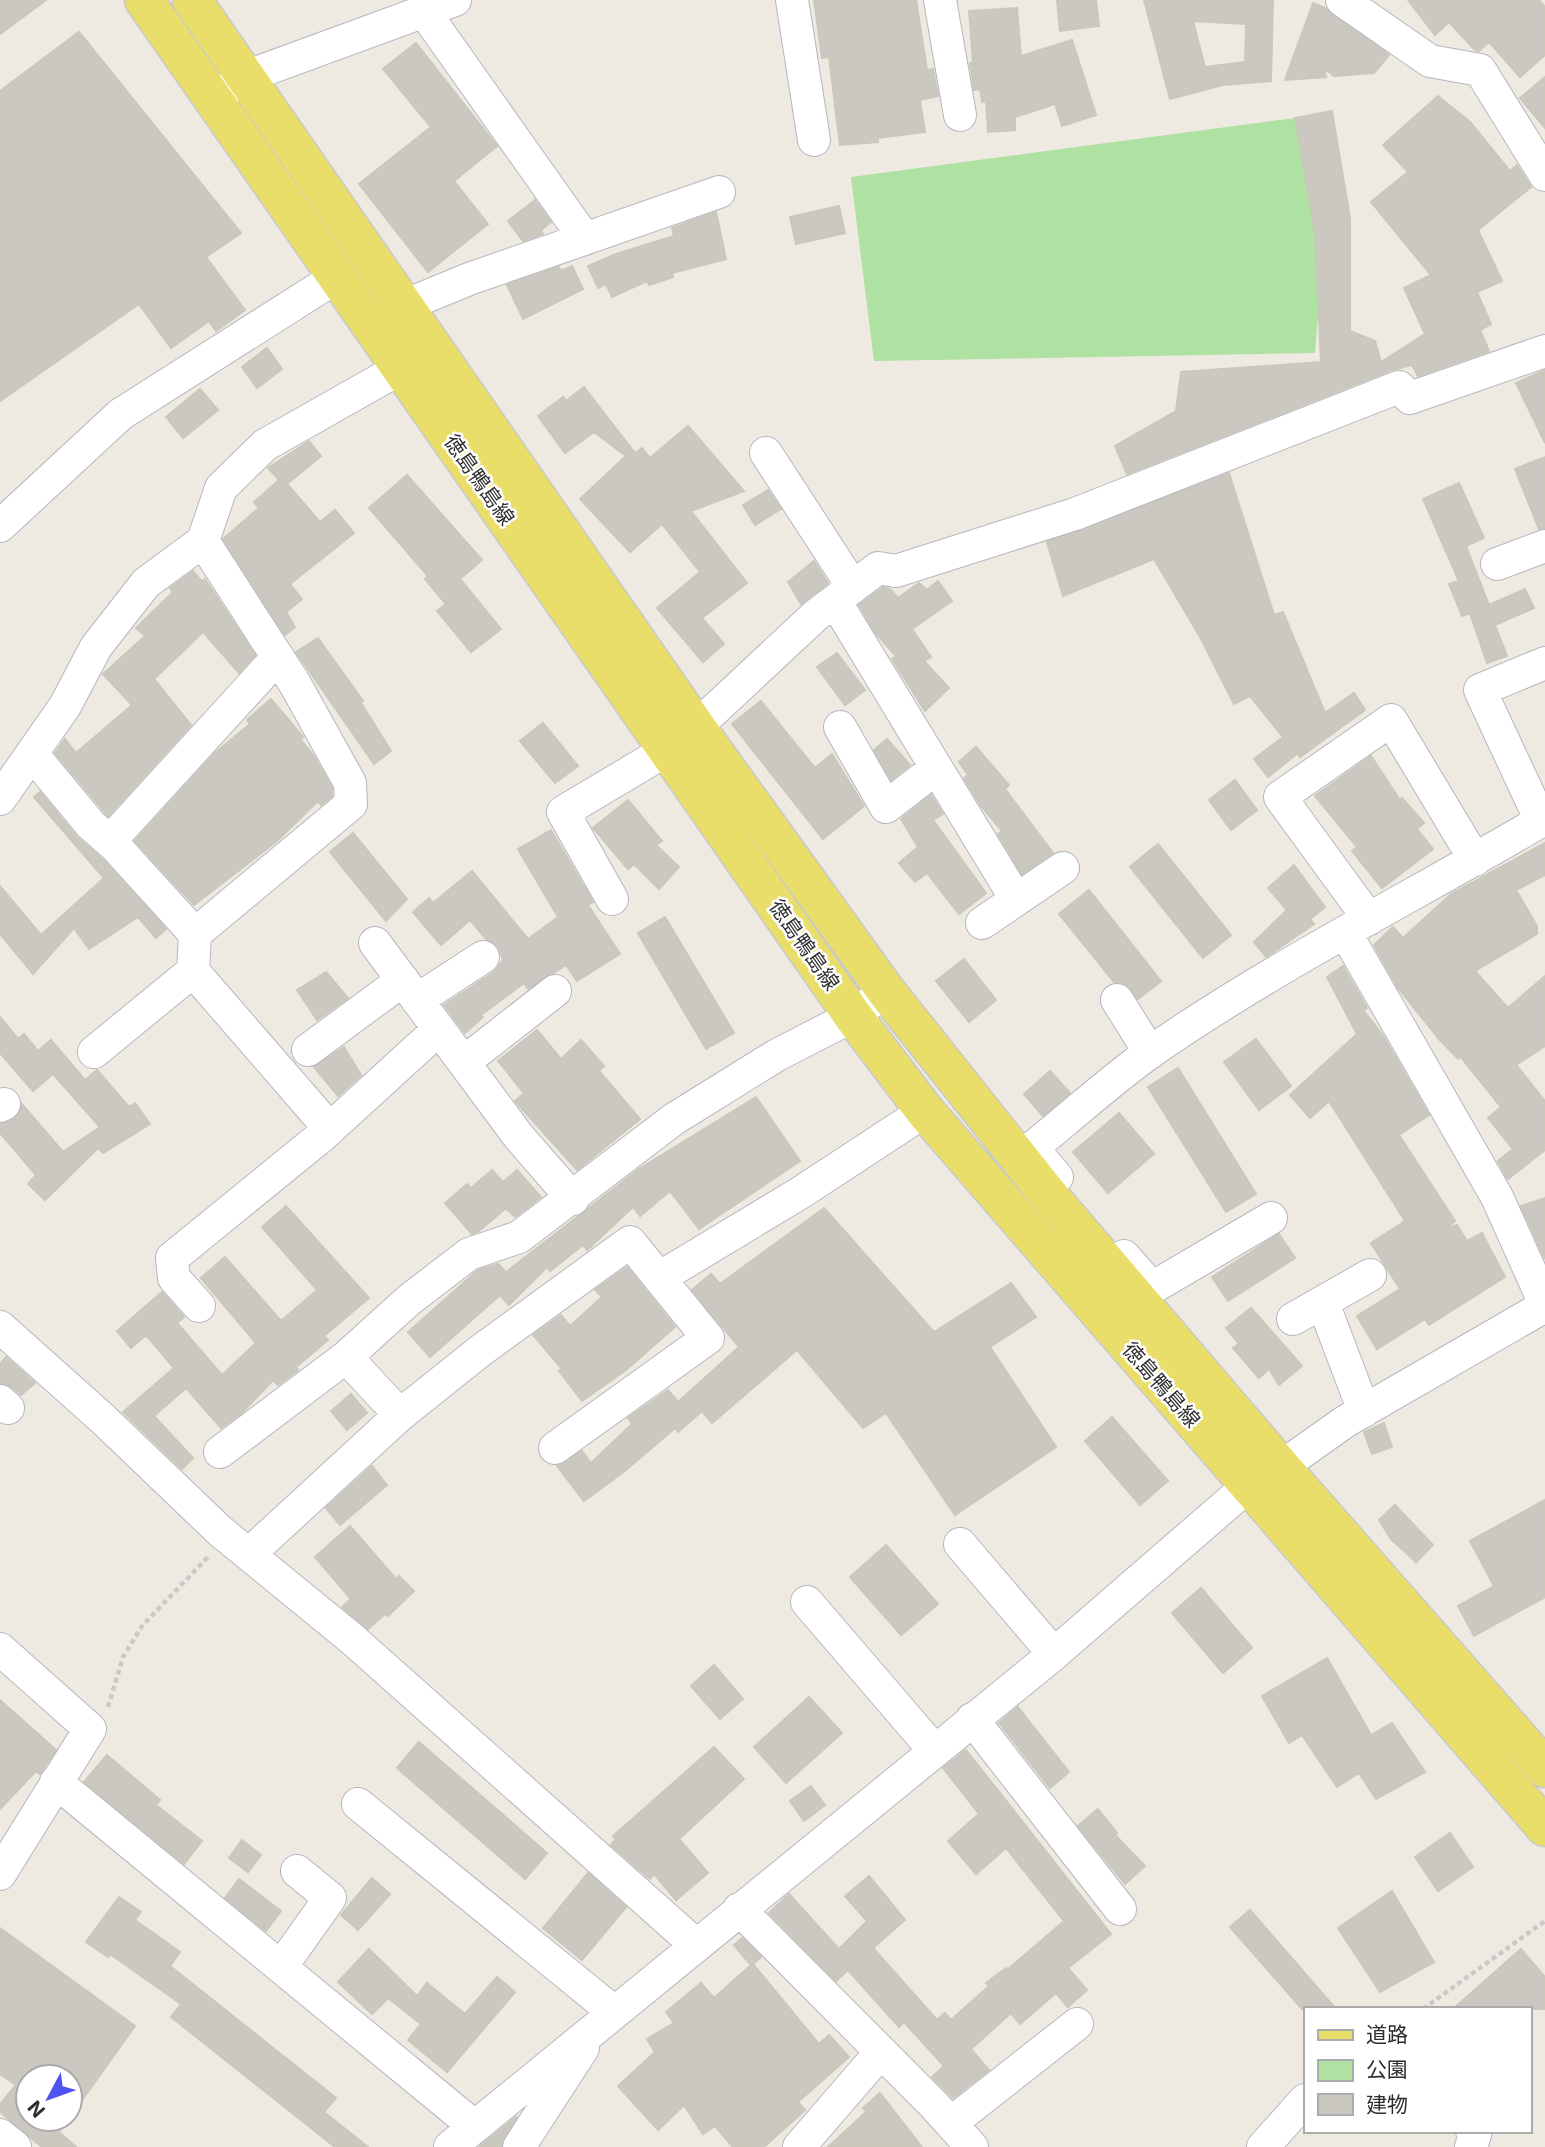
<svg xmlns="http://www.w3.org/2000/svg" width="1545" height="2147" font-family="Inter,'Noto Sans JP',sans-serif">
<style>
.green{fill:#afe1a2}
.building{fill:#cac8c0;stroke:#cac7bb;stroke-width:2;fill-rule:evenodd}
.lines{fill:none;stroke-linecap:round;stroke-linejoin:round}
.minor-casing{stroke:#b5b6c0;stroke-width:34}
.major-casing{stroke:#c9c9c9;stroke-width:41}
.path{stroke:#c9c9c9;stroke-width:4.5;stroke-dasharray:5 3.5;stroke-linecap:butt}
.minor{stroke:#fff;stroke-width:32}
.major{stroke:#eade6b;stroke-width:38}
.labels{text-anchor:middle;stroke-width:5;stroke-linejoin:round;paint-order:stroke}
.street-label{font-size:21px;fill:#2e2e2e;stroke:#fff}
</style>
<rect width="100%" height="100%" fill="#eeeae2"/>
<path class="green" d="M1295,118l20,113 5,58 -5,64 -441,8 -23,-184z"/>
<path class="building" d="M0,0h46l-46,34z
M814,0h102l11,70 6,-1 5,27 -18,4 5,32 -47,6v4l-38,3 -11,-88 -7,1z
M1057,0h39l3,26 -39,5z
M1144,0h129l-2,81 -48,4 -53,14zM1193,21l53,3 -1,38 -40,5z
M1408,0h131l6,7v48l-25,22 -31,-35 -10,9 -4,-1 -26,-28 -14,13z
M1313,3l12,5 64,47 -15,18 -40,3 -10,-8 2,9 -41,3z
M1017,8l4,48 51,-16 24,75 -34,11 -7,-22 -40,13v13l-27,2 -2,-31 -4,1 -2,-13 -6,1 -4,-27 3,-1 -4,-51z
M79,32l162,201 -35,24 39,53 -29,21 -7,-10 -38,27 -32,-44 -139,97v-310z
M416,43l81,103 -43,35 34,43 -60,48 -69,-88 72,-57 -48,-58z
M1545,77v51l-25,-30z
M1438,96l32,26 40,49 7,-6 14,22 -53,43 24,51 -25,11 14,32 -11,6 9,21 -71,25 -6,-11 -20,5 -265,104 -12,-28 61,-35 5,-39 140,-10 -6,-131 -20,-113 37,-7 18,107v113l25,10 6,21 44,-28 -21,-46 27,-13 -60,-73 37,-30 -25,-27z
M535,200l16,22 -10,8 2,4 -20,7 -15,-20z
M839,206l6,27 -49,11 -6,-27z
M716,212l10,47 -54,14 1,4 -24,8 -2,-4 -35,16 -6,-13 -8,4 -10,-22 28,-12 58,-18 -2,-8z
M572,266l11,23 -60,30 -16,-34 52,-18 2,4z
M267,348l15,21 -25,19 -15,-21z
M1545,370v73l-29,-60z
M584,387l51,66 7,-5 8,10 38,-32 56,65 -53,20 56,72 -45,35 22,26 -21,18 -46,-54 43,-36 -38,-48 -32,28 -50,-53 46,-43 -32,-24 -29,21 -27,-37 25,-19 3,4z
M200,389l18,21 -35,28 -17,-21z
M309,441l12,15 -34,28 33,38 15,-12 19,23 -64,51 12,15 -16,13 9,15 -10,8 -62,-96 36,-31 -5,-6 25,-22 -11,-12z
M1545,457v71l-6,1 -24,-60z
M1229,473l45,142 9,-3 42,101 29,-20 11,17 -65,47 -2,-4 -30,24 -14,-18 29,-22 -33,-41 -16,8 -34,-67 -46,-78 -91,37 -16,-54z
M407,475l75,85 -22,19 41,50 -30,23 -34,-41 9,-7 -21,-25 3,-3 -59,-68z
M1459,483l25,55 -18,8 23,59 36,-16 9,19 -39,17 12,31 -20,7 -17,-50 -8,3 -13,-32 10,-3 -36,-82z
M768,490l13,19 -26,16 -12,-20z
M814,561l14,22 -27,21 -13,-22z
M193,571l9,11 3,-3 50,76 -16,18 -36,-41 -49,47 37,46 -83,91 -53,-63 10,-14 11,14 56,-48 -29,-31 42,-38 -9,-8 37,-36 -3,-4z
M938,581l14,20 -40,28 19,28 -7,4 25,27 -24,23 -33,-52 4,-3 -20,-22 -17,-29 24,-18 7,2 8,9 21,-15 8,7z
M318,638l45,63 -2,2 30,48 -17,13 -78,-112z
M837,653l28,37 -20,15 -28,-38z
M271,699l32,38 -3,2 14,17 18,32v8l-11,9 -3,-4 -41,40 -83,64 -59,-64 80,-88 35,-29 -3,-4z
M761,701l54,67 17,-14 32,52 -41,33 -91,-115z
M543,723l35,43 -23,17 -35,-42z
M887,739l23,26 -19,15 -17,-30z
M976,747l33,38 -4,4 48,64 -31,21 -24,-40 4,-3 -21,-25 -17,-28 4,-3 -9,-13z
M1371,756l29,44 2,-2 22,25 -7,6 16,20 -51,39 -30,-37 5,-4 -42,-51z
M1235,780l22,30 -26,20 -22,-30z
M40,792l37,45 25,22 64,70 -10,9 -18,-21 -49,32 -15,-21 -41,46 -33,-40v-48l41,49 63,-57 -70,-81z
M931,795l12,19 -10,6 53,73 -27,21 -32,-41 -12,9 -16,-19 19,-16 -17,-28z
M628,800l34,41 -6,4 23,22 -20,22 -25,-25 -6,5 -35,-41z
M551,830l42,72 -5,3 32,49 -43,27 -11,-16 -38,24 -4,-6 -43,32 2,2 -18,16 -21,-28 50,-33 9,-12 -4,-12 -13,-9 -16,-19 -29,25 -28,-33 16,-14 4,5 39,-32 56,68 30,-22 -40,-68z
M353,833l54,66 -21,22 -56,-69z
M1545,843v32l-29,15 21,36v8l-62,37 33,37 37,-32v70l-29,19 29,36v49l-37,29 -10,-18 15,-12 -25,-31 13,-11 -41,-51 -2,3 -19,-20 -41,-51 -24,-43 19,-18 10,11 48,-44z
M1158,844l73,91 -28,23 -73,-91z
M1294,865l31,42 -15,12 4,5 -48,33 -12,-15 33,-32 -19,-22z
M1089,890l72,91 -23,18 -12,-15 -12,-2 -55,-68z
M665,917l69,116 -28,16 -68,-116z
M964,959l32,41 -27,22 -33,-41z
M1343,966l24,42 -4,2 19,24 47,81 -30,20 56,86 -10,8 12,-4 10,16 15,-8 23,44 -76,48 -4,-6 -48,30 -20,-33 43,-27 -29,-46 34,-22 -76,-120 -19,17 -20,-23 67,-61 -30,-57z
M326,972l22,26 -31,22 -20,-30z
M0,1017l18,22 6,-5 14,17 13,-11 34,40 12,-10 32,37 6,-4 15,21 -47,29 -5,-5 -53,52 -17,-16 8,-9 -36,-42v-9l13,-4 9,-16 41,48 37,-25 -47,-53 -20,17 -33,-38z
M537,1030l24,29 20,-19 23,26 -5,5 41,48 -63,51 -62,-69 9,-8 -26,-32z
M1256,1039l35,47 -32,24 -35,-48z
M344,1047l17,28 -23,21 -24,-29z
M1178,1068l78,126 -30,18 -78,-125z
M1050,1071l20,22 -27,23 -19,-22z
M756,1097l44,64 -101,68 -29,-38 -30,25 -7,-9 -46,43 -4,-5 -33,26 -3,-4 -38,38 -9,-10 -70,62 -22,-25 70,-62 20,-6 8,8 133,-103z
M1119,1113l35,41 -46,39 -35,-41z
M492,1170l11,12 14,-12 24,27 -26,20 -9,-9 -27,23 -7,3 -27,-31 22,-19 4,4z
M1545,1198v61l-24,-53z
M286,1206l83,92 -45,38 4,4 -32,27 2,3 -20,15 -5,-5 -31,33 -21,15 -35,-40 -32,28 39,42 -11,11 -59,-57 51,-44 -28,-33 -15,13 -14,-17 45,-39 22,25 -7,6 45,52 34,-32 -55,-65 24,-21 56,64 36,-31 -55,-63z
M824,1208l110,124 77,-49 25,34 -46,30 66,100 -101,68 -69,-102 -23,15 -66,-78 -85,73 -10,-12 -24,21 -3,-4 -49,42 -42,31 -27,-35 25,-15 9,12 41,-39 -4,-6 40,-28 10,12 61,-55 -47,-57 19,-16 9,10z
M1279,1234l16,24 -67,43 -16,-24z
M627,1267l48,60 -49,43 -44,31 -23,-30 3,-2 -29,-34 28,-20 9,11 32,-29 -7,-7z
M1251,1308l51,58 -23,19 -10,-16 -10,9 -26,-30 6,-4 -13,-16z
M6,1357l29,26 -14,12 -9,-8 -12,-4v-19z
M351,1394l16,19 -20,17 -16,-19z
M1112,1417l56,64 -28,24 -55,-64z
M1384,1423l8,24 -20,7 -8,-22z
M372,1466l15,19 -47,40 -14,-17z
M1545,1500v97l-71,39 -16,-30 36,-20 -24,-45z
M1395,1505l38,40 -17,17 -25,-23 -12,-19z
M350,1526l46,53 3,-3 15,15 -26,25 -3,-2 -17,15 -26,-22 9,-8 -36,-42z
M886,1545l52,59 -37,31 -51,-58z
M1201,1588l51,60 -29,25 -51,-60z
M1327,1658l44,77 21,-12 33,49 -49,27 -17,-26 -22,14 -35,-52 -13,8 -27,-47z
M714,1665l29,34 -23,20 -29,-33z
M809,1697l33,36 -56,50 -32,-36z
M0,1700l56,50 -16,24 -4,-3 -36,38z
M1018,1707l51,65 -19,16 -51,-65z
M419,1742l128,111 -22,26 -128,-111z
M714,1747l30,32 -65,60 29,34 -32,27 -22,-26 -4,5 -39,-34 5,-6 -3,-3z
M966,1750l145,184 -43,34 19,22 -19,17 -12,-14 -36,31 -9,-11 -40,36 18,21 -36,28 -21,-21 12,-11 -40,-44 -5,5 -51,-57 -12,11 -67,-68 20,-19 50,55 28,-28 -22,-25 24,-20 36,44 -32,28 64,72 8,-7 6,7 38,-34 -3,-3 20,-15 1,2 57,-49 -58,-73 -30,26 -28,-33 31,-27 -36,-46z
M107,1755l53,45 -4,5 46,36 -18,23 -100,-82z
M811,1786l14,19 -21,16 -14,-20z
M1098,1809l19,24 -2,2 30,31 -20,18 -47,-58z
M1450,1833l23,34 -35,24 -23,-34z
M242,1840l19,15 -13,17 -19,-14z
M588,1873l38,34 -44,53 -39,-32z
M372,1878l18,16 -32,36 -17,-15z
M239,1879l42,32 -15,20 -41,-33z
M1392,1891l42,71 -54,30 -42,-64z
M119,1897l22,15 -6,8 45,32 -10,14 166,132 -12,14 44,35h-33l-164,-130 10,-13 -71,-50 -2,3 -22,-15z
M1250,1910l86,99h-34l-72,-82z
M0,1928l135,98 -65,91v-40h-42v42h40l-9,13 17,15h-34l-42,-35v-8l16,-19 -16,-11z
M742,1938l19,19 -8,7 66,80 10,-9 20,22 -51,45 7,8 -41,37h-31l-18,-21 -12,8 -19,-29 -26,25 -40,-44 37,-34 -8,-13 27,-16 -8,-11 35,-29 13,15 37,-33 -17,-20z
M369,1949l48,47 10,-13 38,31 32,-37 18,15 -68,80 -39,-32 13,-16 -33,-26 -16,16 -34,-32z
M1521,1949l24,28v32h-92z
M880,2093l42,54h-94l38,-35 -3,-4z
M517,2116l-16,31h-22z"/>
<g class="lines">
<defs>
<path id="minor" d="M792,0l22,140
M940,0l20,115
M1342,0l88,61 50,9 65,105
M423,10l162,229
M226,90l19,-13 210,-77
M406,305l63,-26 250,-87
M766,453l87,134
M0,526l121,-112 217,-138
M1497,564l48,-18
M835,601l181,298
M696,727l120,-112 62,-47 18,3 179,-57 324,-127 11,11 135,-47
M840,727l46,80 49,-38
M33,755l58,70 24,21 80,88
M0,799l65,-93 31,-59 50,-64 57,-42 18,-53 44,-43 136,-77
M110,841l168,-184
M612,899l-49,-87 104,-62
M1369,919l-89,-122 111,-77 84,140
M982,923l81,-55
M1345,932l152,265 48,107
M375,943l144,194 54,62
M193,971l2,-37 156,-130 -1,-21 -55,-99 -92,-143
M417,1000l66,-43
M1117,1000l33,53
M308,1050l95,-70
M94,1052l99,-81 137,158
M464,1062l91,-71
M0,1106l4,-2
M1057,1177l-25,-29c40,-32 79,-68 120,-97 124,-86 260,-154 389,-230l-61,-131 65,-27
M1124,1256l28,32 119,-70
M659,1278l141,-85 125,-82
M1323,1303l41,108
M199,1306l-25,-28 -2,-20 151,-123 116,-106
M1293,1319l77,-44
M0,1327l103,92 117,112 131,107 345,307
M346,1357l63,-57 60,-46 50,-17 155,-118 103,-64 76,-39 33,-25
M0,1401l8,7
M220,1452l126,-95 54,58 80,-64 150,-109 78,96 -153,110
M960,1544l94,110
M249,1554l151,-139
M807,1602l127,148
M0,1649l90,80 -90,145
M972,1719l148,190
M56,1782l418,344
M358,1804l256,208
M739,1909l195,196 38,42
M281,1967l49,-69 -33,-27
M951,2123l126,-99
M0,2135l15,12
M450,2147l604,-493 194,-168 33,-19 65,-46 199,-115
M519,2147l64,-99
M799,2147l82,-95
M1263,2147l42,-47
M1471,2147l4,-12 -3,-4"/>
<path id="major" d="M144,0l709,1016 72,95 620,716
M192,0l504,727 190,264 160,201 235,275 264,301"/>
</defs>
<use href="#minor" class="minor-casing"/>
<use href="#major" class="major-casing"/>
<path class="path" d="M108,1707l15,-50 19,-31 66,-69
M1423,2009l122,-88"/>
<use href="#minor" class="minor"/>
<use href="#major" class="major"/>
</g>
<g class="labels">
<g class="street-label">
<text transform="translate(479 480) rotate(55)" y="7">徳島鴨島線</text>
<text transform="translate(804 945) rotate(55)" y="7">徳島鴨島線</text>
<text transform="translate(1161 1385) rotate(49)" y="7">徳島鴨島線</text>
</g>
</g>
<rect x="1304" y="2007" width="228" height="126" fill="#ffffff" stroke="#ababab" stroke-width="2"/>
<rect x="1318" y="2030" width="35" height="10" fill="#eade6b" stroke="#ababab" stroke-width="2"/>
<text x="1366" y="2042" font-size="21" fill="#2e2e2e">道路</text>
<rect x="1318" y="2060" width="35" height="21" fill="#afe1a2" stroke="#ababab" stroke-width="2"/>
<text x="1366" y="2077" font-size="21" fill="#2e2e2e">公園</text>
<rect x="1318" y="2094" width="35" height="21" fill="#cac8c0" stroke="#ababab" stroke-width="2"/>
<text x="1366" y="2112" font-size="21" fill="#2e2e2e">建物</text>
<g transform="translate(49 2098) rotate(229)"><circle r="33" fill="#ffffff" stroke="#ababab" stroke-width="2"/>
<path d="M0-5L12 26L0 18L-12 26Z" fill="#4d54f0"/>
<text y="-10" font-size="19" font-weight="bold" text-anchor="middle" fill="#2e2e2e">N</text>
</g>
</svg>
